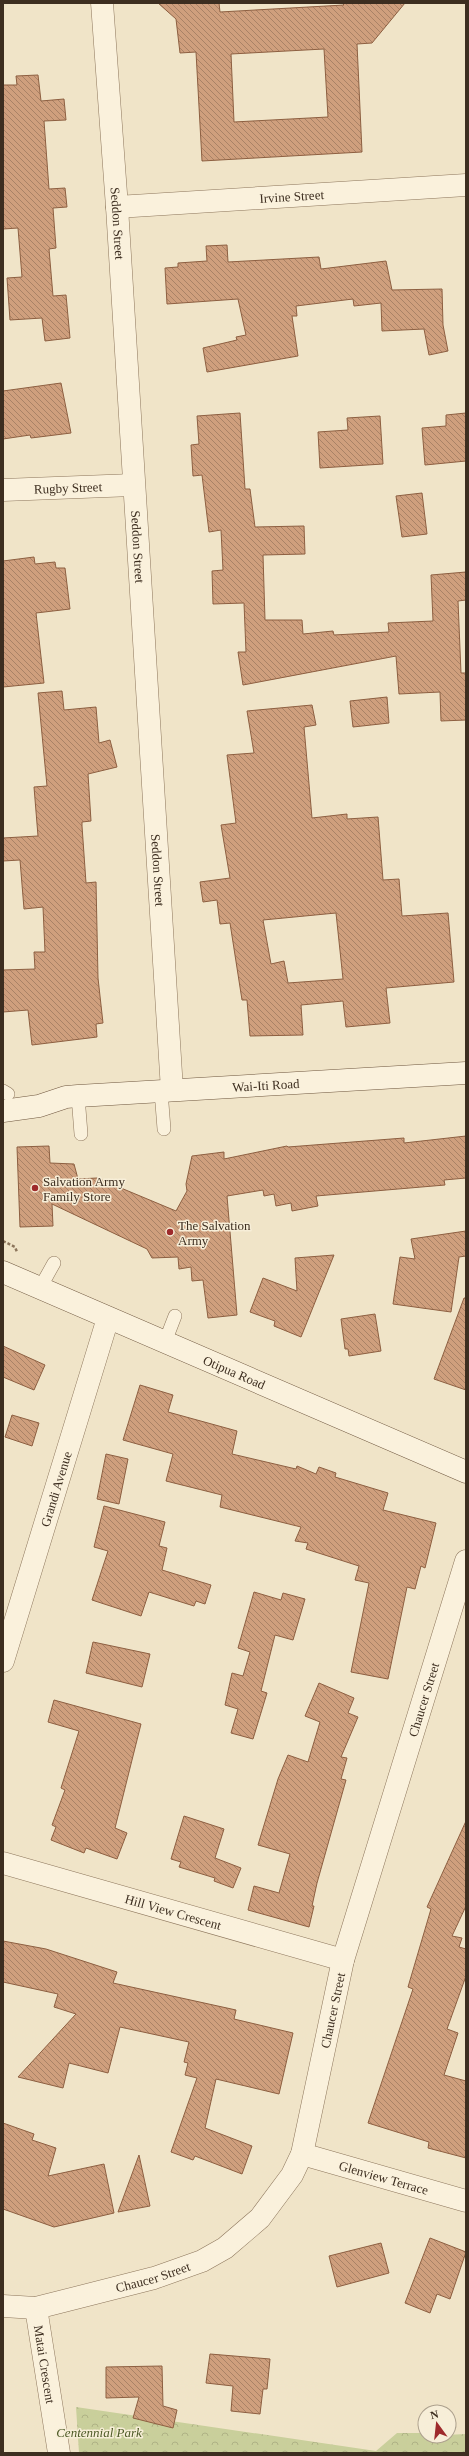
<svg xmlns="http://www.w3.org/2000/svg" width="469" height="2456" font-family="'Times New Roman',serif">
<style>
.forest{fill:url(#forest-crowns)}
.building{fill:url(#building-back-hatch);stroke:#8d5f41;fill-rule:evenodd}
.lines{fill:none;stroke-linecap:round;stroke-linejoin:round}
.lane-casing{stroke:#8d765c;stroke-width:14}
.street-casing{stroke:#8d765c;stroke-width:23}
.secondary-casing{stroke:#6f573f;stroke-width:23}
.path{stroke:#8d765c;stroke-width:2.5;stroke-dasharray:3 2;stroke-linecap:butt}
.lane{stroke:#faf1dc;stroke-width:13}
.street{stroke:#faf1dc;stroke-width:22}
.secondary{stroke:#faf1dc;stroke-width:22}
.poi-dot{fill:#9e2a2b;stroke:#f7eed8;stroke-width:1.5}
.labels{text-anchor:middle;stroke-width:3;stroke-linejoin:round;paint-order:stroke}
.street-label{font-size:13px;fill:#3d2e20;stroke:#f7eed8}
.poi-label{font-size:13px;fill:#3d2e20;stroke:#f7eed8;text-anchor:start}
.park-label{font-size:13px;font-style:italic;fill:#4d5a26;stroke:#f7eed8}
</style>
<defs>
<pattern id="forest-crowns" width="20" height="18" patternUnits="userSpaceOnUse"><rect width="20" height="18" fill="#c9cf9b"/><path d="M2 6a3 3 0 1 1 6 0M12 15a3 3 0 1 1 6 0" fill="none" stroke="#aeb285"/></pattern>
<pattern id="building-back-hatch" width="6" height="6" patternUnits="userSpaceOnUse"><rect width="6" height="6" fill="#cf9f7d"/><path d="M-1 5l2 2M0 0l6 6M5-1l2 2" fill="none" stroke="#a98266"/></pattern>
</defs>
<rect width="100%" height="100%" fill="#f0e4c8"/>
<path class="forest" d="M76,2407l300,44 21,-18h28v3l41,-2v19h-387z"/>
<path class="building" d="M158,3h61l1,9 124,-7 -2,-2h63l-33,40 -15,1 5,108 -160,9 -6,-109 -16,1 -4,-34zM324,49l4,68 -94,5 -3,-68z
M38,75l3,26 23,-2 2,21 -22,1 5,68 16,-1 2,19 -14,1 3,40 -7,1 4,47 13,-1 4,43 -25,3 -3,-23 -32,2 -3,-42 15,-1 -4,-49 -15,1v-144h14l-1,-9z
M227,245l1,17 91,-5 2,12 65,-8 6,29 50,-1 1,36 5,26 -19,4 -5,-26 -42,2 -1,-28 -27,3 -1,-7 -57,7 1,10h-5l6,40 -91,16 -4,-24 34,-8 -1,-3 10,-2 -8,-36 -71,5 -2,-36 13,-1v-4l29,-2 -1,-15z
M61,383l10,50 -40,5 -1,-3 -27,4v-48z
M240,413l5,76h5l5,38 49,-1 1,28 -42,1 2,65h37l1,14 30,-3 1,4 55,-3 -1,-9 45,-2 -2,-46 35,-3v28l-8,1 3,72h5v47l-25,1 -1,-29 -41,2 -3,-38 -153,29 -5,-33h8l-2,-49 -31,1 -1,-33 11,-1 -2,-40 -12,2 -7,-57 -9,1 -2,-31 8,-1 -2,-28z
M466,413v48l-41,4 -3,-37 24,-2v-11z
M380,416l3,48 -63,4 -2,-36 30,-2 -1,-12z
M422,493l5,41 -25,3 -6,-41z
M34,557l1,7 20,-2 1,6h9l5,41 -34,4 8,70 -41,4v-126z
M62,691l2,19 32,-3 3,36 11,-3 7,27 -29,7 3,47 -9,1v4l4,57 10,-1 2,96 5,45 -7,1 1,13 -65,8 -4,-35 -25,2v-42l32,-1 -1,-17h11l-2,-45 -19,2 -4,-49 -17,1v-23l35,-2 -4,-49 13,-1 -9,-93z
M387,697l2,26 -36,4 -3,-26z
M312,705l4,20 -12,2 8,91 35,-4v5l31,-2 5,63 16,-1 3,37 46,-3 6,69 -68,6 4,35 -44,4 -3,-26 -42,4 2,30 -53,1 -3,-36h-5l-12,-77 -10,1 -3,-24 -14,2 -3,-20 30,-4 -9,-53 15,-2 -9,-68 27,-2 -7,-42zM336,913l7,66 -55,4 -4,-22 -13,3 -8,-44z
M466,1136v42l-22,2 1,5 -129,11 2,10 -26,5 -1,-8 -15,3 -2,-12 -10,2 -1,-6 -36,6 10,119 -29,3 -5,-38 -11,1 -1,-14 -12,2 -1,-12 -26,1 -5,-9 -95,-45 1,22 -33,1 -3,-80 32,-1 1,17 24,1 4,15 19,-1 79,33 11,-20 -1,-7 6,-28 32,-4v7l63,-13 1,1 116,-9v5z
M466,1231v25l-7,1 -8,55 -58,-8 7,-47 15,2 -4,-20z
M334,1255l-33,82 -27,-11 1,-5 -25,-9 13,-34 34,13 -2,-33z
M464,1298h2v92l-32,-11z
M375,1314l6,37 -32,5 -1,-7h-3l-4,-30z
M3,1346l42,19 -11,25 -31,-13z
M140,1385l33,10 -5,17 69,19 -5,23 64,15 1,-3 19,8 3,-7 17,6 -1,4 53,16 -5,17 53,13 -11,45 -4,-2 -6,23 -8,-2 -19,92 -37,-7 18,-89 -14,-3 4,-14 -53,-17 2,-6 -13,-2 6,-14 -81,-20 2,-12 -56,-14 7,-27 -50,-14z
M12,1415l27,8 -7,23 -27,-9z
M106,1454l22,5 -9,45 -22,-5z
M104,1506l61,16 -6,24 8,2 -5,22 49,15 -6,19 -9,-3 -2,5 -45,-14 -8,24 -49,-16 16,-49 -14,-4z
M254,1592l27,8 2,-7 22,6 -12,41 -18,-5 -14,56 6,2 -14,46 -22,-6 7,-24 -13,-4 7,-32 11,3 7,-24 -12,-4z
M93,1642l57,12 -8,33 -56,-14z
M319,1683l35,15 -6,15 10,4 -17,40 6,1 -6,21 5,1 -29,103 -5,23h2l-5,21 -61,-17 6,-24 25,7 11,-39 -32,-9 20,-66 10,-24 20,7 12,-40 -15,-6z
M54,1700l87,24 -26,104 12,5 -10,26 -31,-11 -2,5 -33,-13 5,-13 -4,-2 13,-35 -4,-2 18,-57 -31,-9z
M184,1816l40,13 -9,29 26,10 -8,20 -19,-7 1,-3 -36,-11 2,-5 -10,-3z
M466,1821v85l-14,30 10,2 -3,9 7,2v27l-19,53 11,4 -14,42 22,6v77l-38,-10 1,-6 -61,-19 45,-134 -5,-2 23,-78 -4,-2z
M3,1941l43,8 71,23 -4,11 123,27 -2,9 59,14 -14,61 -63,-15 -11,49 47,18 -10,28 -47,-18 -2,4 -22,-8 26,-74 -12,-3 3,-12 -4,-1 5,-20 -69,-15 -12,46 -39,-10 -6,25 -45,-11 58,-63 -22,-7 4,-13 -55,-12z
M3,2123l31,11 -2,6 24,8 -8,28 56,-12 10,49 -60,14 -51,-18z
M139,2155l11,51 -32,6z
M430,2238l36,14 -16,47 -13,-5 -7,19 -25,-10z
M381,2243l8,30 -52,14 -8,-31z
M210,2354l60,5 -3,30h-4l-3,25 -29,-3 2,-25 -27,-3z
M162,2366l1,40 14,4 -4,18 -40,-10 6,-21 -33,1v-31z"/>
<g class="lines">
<defs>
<path id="lane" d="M3,1091l5,3
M161,1091l3,38
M78,1096l3,38
M40,1288l14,-25
M165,1342l10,-26"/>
<g id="street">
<path id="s1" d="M102,3l15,204 55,883"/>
<path id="s2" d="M117,207l349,-22"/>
<path id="s3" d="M3,490l130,-5"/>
<path id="s4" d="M3,1661l105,-343"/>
<path id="s5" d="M3,1863l340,97"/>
<path id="s6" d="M302,2154l164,47"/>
<path id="s7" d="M3,2306l33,2 118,-30 48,-17 23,-13 35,-30 32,-43 10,-21 41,-194 123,-399"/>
<path id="s8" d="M36,2308l23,145"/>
</g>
<g id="secondary">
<path id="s9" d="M3,1111l36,-5 27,-9 12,-1 388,-23"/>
<path id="s10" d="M3,1272l463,200"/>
</g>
</defs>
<use href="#lane" class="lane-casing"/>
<use href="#street" class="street-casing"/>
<use href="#secondary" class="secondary-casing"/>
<path class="path" d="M3,1241l12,6 2,5"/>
<use href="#lane" class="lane"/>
<use href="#street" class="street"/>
<use href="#secondary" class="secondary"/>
</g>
<g class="poi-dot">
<circle cx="35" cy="1188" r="4"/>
<circle cx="170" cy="1232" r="4"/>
</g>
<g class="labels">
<g class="street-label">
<text dy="5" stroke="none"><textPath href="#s2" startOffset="175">Irvine Street</textPath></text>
<text dy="5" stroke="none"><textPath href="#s1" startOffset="221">Seddon Street</textPath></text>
<text dy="5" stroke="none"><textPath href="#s3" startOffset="65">Rugby Street</textPath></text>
<text dy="5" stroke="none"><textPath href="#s1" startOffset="545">Seddon Street</textPath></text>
<text dy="5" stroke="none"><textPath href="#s1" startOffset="869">Seddon Street</textPath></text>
<text dy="5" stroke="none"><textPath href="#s9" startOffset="265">Wai-Iti Road</textPath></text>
<text dy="5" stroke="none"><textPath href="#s10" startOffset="252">Otipua Road</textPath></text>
<text dy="5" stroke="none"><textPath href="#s4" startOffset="180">Grandi Avenue</textPath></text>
<text dy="5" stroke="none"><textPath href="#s7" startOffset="826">Chaucer Street</textPath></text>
<text dy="5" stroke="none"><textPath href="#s5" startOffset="177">Hill View Crescent</textPath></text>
<text dy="5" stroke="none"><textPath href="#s7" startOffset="502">Chaucer Street</textPath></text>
<text dy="5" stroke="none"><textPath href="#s6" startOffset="85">Glenview Terrace</textPath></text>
<text dy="5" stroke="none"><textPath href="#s7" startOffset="154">Chaucer Street</textPath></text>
<text dy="5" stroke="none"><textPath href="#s8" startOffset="57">Matai Crescent</textPath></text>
</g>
<g class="poi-label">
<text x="43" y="1186">Salvation Army<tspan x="43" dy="15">Family Store</tspan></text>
<text x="178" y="1230">The Salvation<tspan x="178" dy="15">Army</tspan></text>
</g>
<g class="park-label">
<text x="99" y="2437">Centennial Park</text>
</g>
</g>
<rect width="469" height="2456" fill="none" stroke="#3d2e20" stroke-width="8"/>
<g transform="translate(437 2424) rotate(345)"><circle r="19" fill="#f7eed8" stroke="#ada18e"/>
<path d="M0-3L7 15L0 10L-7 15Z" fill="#9e2a2b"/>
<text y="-6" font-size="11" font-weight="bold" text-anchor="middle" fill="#3d2e20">N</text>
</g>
</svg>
